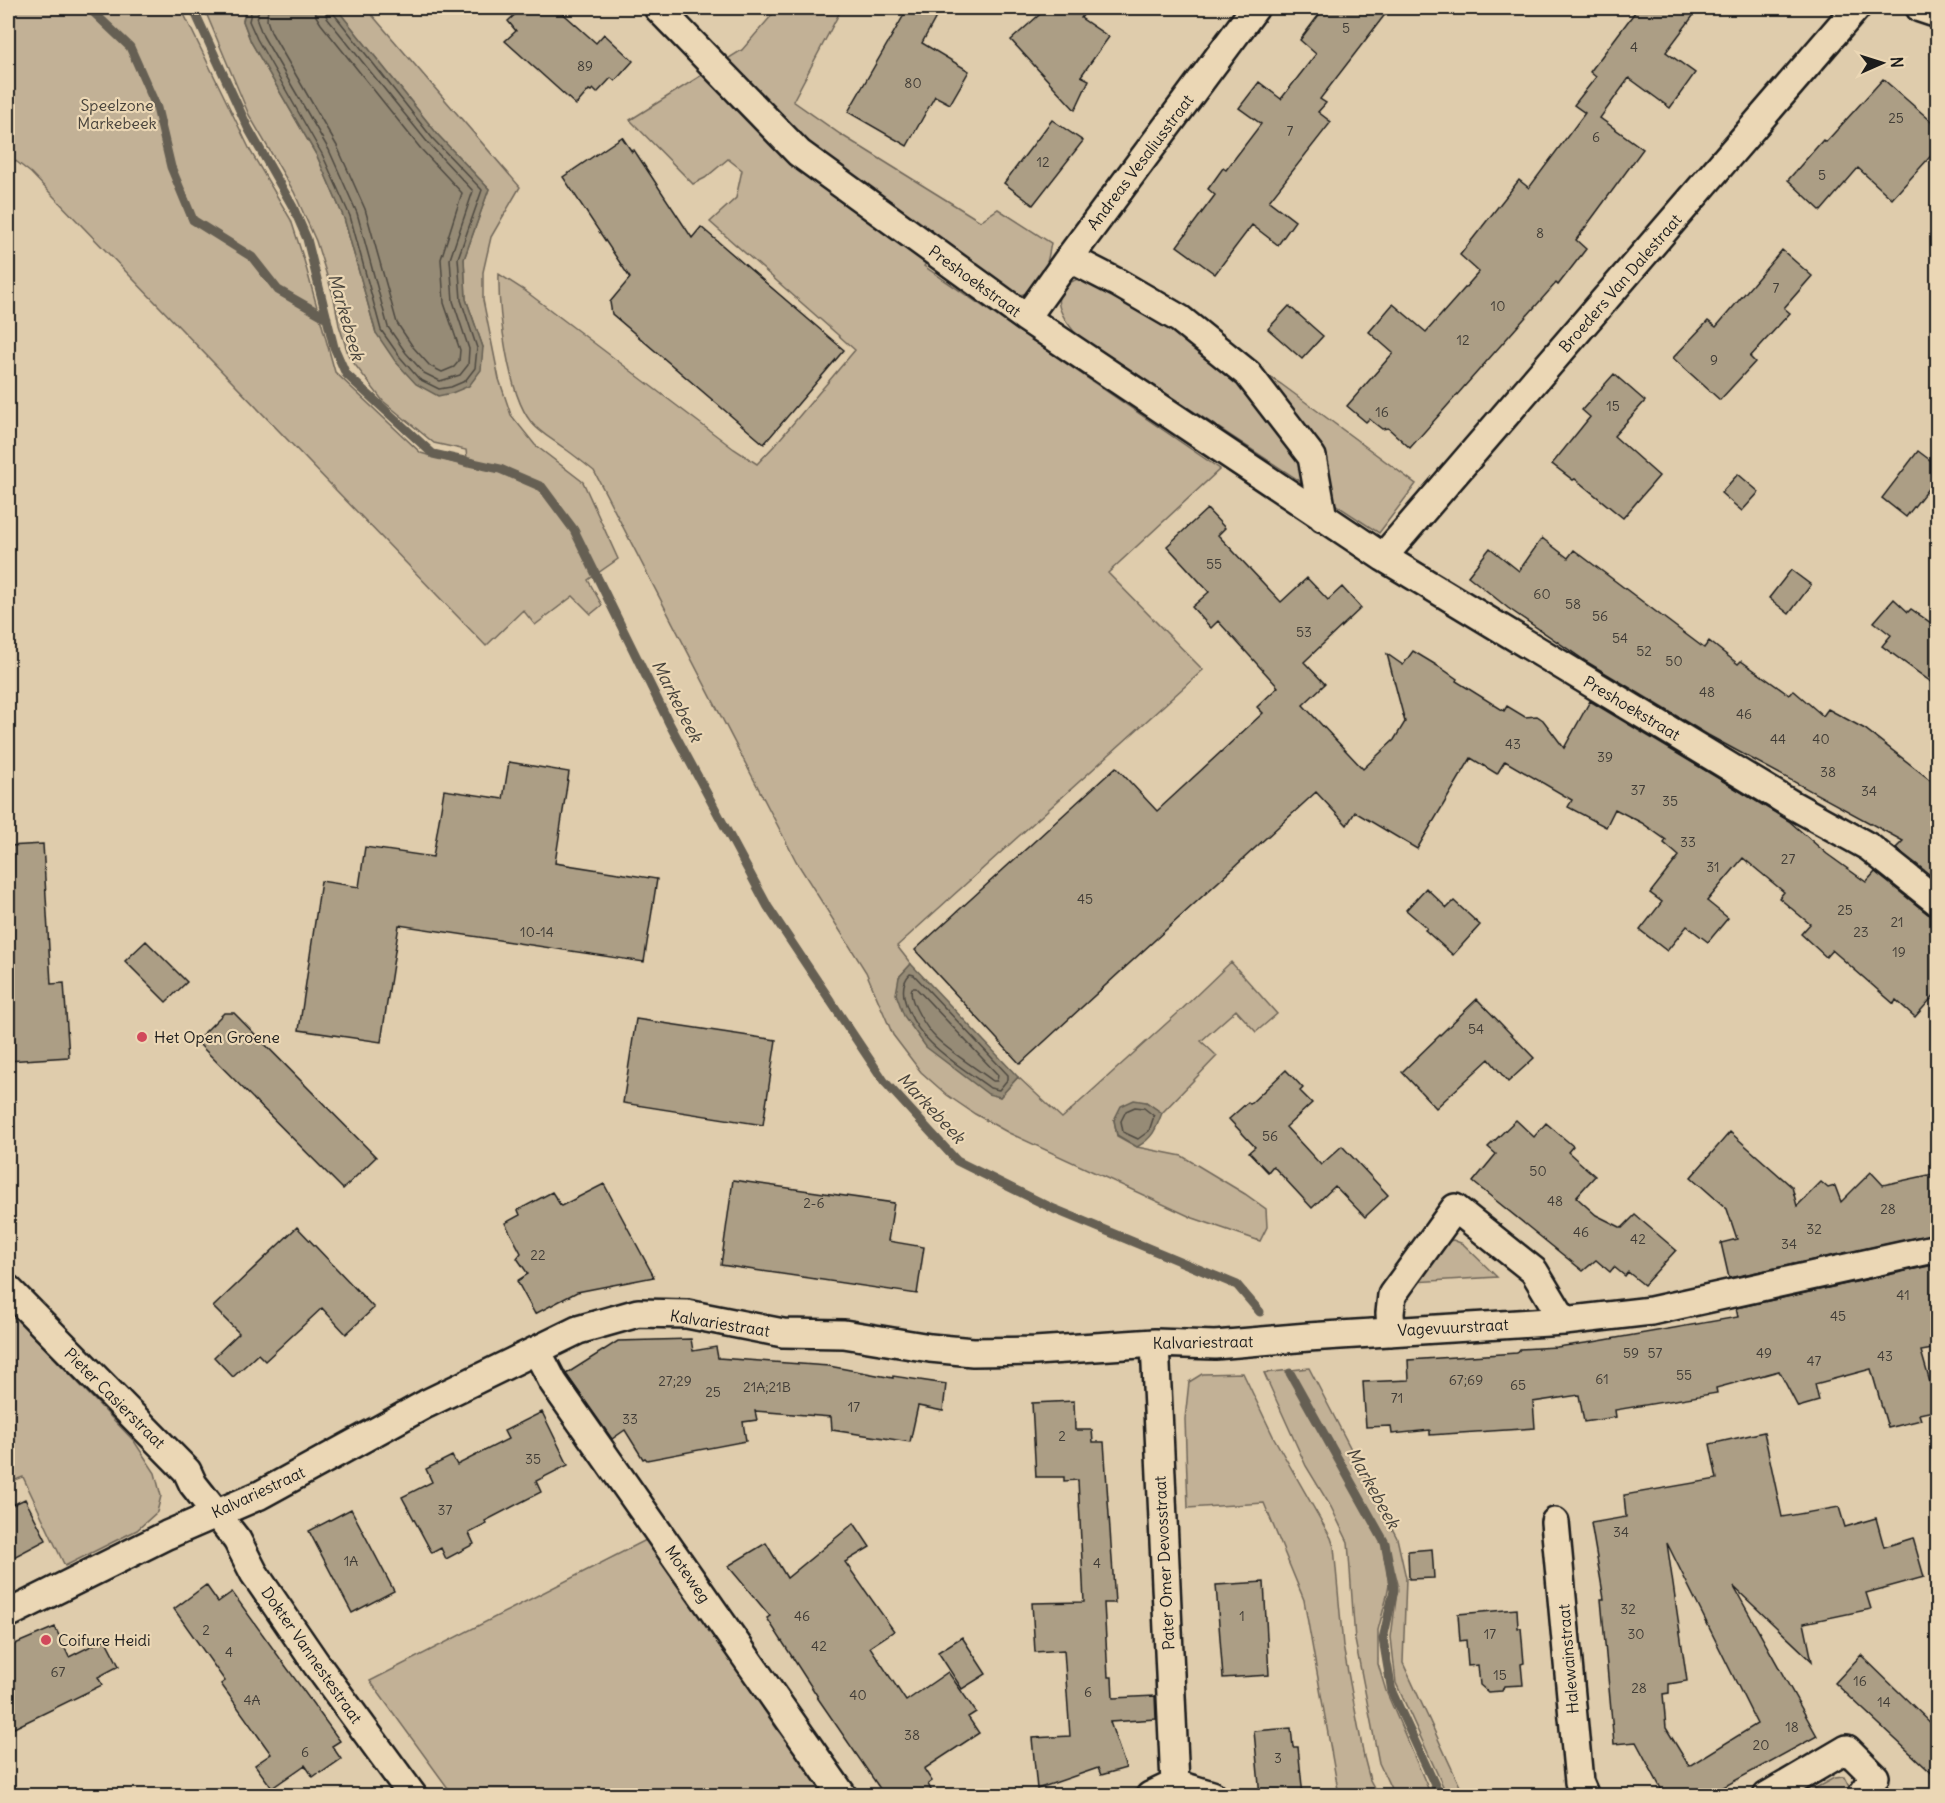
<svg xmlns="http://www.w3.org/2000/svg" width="1945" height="1803" font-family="Delius,sans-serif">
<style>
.green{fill:#c2b196;stroke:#6f6659;stroke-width:1.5}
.water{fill:#968b76;stroke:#655f52;stroke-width:1.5}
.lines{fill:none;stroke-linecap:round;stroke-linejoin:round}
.shore{stroke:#4d4840;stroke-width:1.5}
.stream{stroke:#655f52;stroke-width:9}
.building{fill:#ac9e85;stroke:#1c1c1c;stroke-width:1.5;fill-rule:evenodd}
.street-casing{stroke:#1c1c1c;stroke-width:32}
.street{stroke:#ebd7b5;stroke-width:27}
.poi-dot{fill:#d1495b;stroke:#ebd7b5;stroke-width:2}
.labels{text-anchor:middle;stroke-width:4.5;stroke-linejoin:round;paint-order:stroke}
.number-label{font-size:14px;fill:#403c36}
.park-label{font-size:16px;fill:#46413a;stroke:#ebd7b5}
.street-label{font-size:16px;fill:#1c1c1c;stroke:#ebd7b5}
.poi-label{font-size:16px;fill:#1c1c1c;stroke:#ebd7b5;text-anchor:start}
.water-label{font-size:18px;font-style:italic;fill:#47433c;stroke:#ebd7b5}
</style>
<rect width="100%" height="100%" fill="#dfccac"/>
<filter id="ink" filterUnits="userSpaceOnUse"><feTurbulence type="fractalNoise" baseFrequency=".0167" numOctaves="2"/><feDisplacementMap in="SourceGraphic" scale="12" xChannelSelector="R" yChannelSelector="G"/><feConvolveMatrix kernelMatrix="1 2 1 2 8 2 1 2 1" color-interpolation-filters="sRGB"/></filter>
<g filter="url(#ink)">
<path class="green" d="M8,8h173l70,144 40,68 13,40 31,112 86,81 47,14 -2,-17 -32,-7 -51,-42 -34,-44 -10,-32 -5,-27 -18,-57 -22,-49 -45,-77 -45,-107h42l-3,13 8,21 66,114 27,62 32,115 107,14 -17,-48 -2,-40 25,-70 -51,-54 -102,-127h30l154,179 -29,50 -8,35v28l16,79 12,36 24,30 48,37 35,77 -30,21 14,25 -11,9 -18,-18 -38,29 -12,-15 -37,36 -455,-473 -23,-18z
M778,8h64l-49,93 47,33 140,87 18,-12 53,34c-3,18 -8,50 -32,52 -15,1 -63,-39 -78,-50l-17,21 296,203 -112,104 95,97 -306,276 14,18 -12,13 101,120 18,-20 44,41 116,-105 53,-51 46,52 -21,18 -20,-22 -35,31 16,15 -55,57 -16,-11 -32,18 3,16 20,11 45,9 63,38 21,15 1,18 -7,14 -67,-23 -184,-85 -34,-19 -28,-19 -26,-23 -28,-37 -27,-63 -70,-111 -202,-390c-10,-8 -20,-16 -30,-23 -12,-9 -23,-14 -33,-26 -23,-28 -33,-112 -32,-148l25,16 210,159 23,15 17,-18 81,-96 -145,-128 26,-24 6,-28 -14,-11 -23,19 -12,6 -63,-64 112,-70z
M1080,278l125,56 76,50 135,100 -37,49 -302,-198c-18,-21 -32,-44 3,-57z
M1453,1240l10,4 34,33 -83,5 31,-40z
M8,1310l126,131 21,32 6,23 -4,16 -20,18 -72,36 -42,-89 -15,6z
M1309,1368l88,170 9,40 -3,85 61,132h-17l-51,-112 -5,-46 7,-53 -3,-12 -8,1 2,11 -3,16 -8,30v34l8,27 45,104h-37l-15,-32 -24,-123 -7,-98 -17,-35 -25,-41 -42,-93z
M1243,1373l31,65 57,100 3,9 9,99 21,111 6,23 8,15h-39l-35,-195 -40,-97 -76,5 -3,-89 4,-37 13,-8z
M648,1539l131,193 47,63h-373l-83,-114z
M1844,1777l5,10 -6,8h-40l31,-17z"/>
<path class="water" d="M246,8h90l102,127 51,54 -25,70 2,40 17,48 -2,23 -12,16 -17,7 -14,3 -22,-12 -21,-23 -19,-28 -32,-115 -27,-62 -66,-114 -8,-21z
M911,964l107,113 -18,20 -12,-3 -62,-47 -22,-31 -8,-22 3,-17z
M1134,1100l12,2 16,11c-6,16 -9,25 -25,34l-20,-12 -3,-15 7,-14z"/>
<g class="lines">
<path class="shore" d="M252,8l-3,13 8,18 65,115 28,62 31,114 19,27 19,22 20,10 12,-2 14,-6 10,-13 2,-20 -16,-48 -3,-42 24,-68 -49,-51 -99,-125 -2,-6
M259,8l-2,13 6,15 66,114 28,63 31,114 18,26 18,20 16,8 20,-6 8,-10 1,-16 -16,-48 -3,-42 23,-68 -45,-48 -101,-125 -3,-10
M268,8l-1,12 4,12 66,114 28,63 32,114 16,24 17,19 12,6 12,-5 5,-6 1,-11 -16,-47 -3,-44 21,-66 -41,-44 -100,-125 -5,-8 -1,-8
M910,974l4,1 94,100v4l-9,11 -9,-2c-19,-14 -42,-28 -59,-45 -15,-14 -39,-51 -21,-69z
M912,988h4l82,87 -1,6h-4c-17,-13 -43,-29 -57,-43 -9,-9 -29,-39 -24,-50z
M1135,1107l9,1 10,8 -5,15 -11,8 -15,-7 -2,-11 5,-10z"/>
<path class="stream" d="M89,8l41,39 27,61 14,59 22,53 59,37 26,33 49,28
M193,8l55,120 45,79 14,32 27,108 12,27 87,80 67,15 42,18 32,43 95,193 99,184 116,174 73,80 97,48 183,76 23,27
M1290,1373l95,170 9,47 -11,49 9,53 48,104"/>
</g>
<path class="building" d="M522,8h35l39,35 8,-9 29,27 -18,20 -4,-3 -14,15 -4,-4 -2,2 -2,-1 -13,15 -71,-64 11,-10 -8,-10z
M908,8h33l-19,35 47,28 -19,33 -15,-8 -28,50 -59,-34z
M1047,8h41l-7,10 28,19 -28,39 8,4 -14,30 -64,-70z
M1324,8h66l-70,91 6,4 -8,9 13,10 -62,79 26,20 -17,24 -26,-20 -37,49 -38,-28 38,-51 -7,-6 15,-21 3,2 35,-46 -22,-16 20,-26 22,17 35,-45 -16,-14z
M1638,8h61l-33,44 29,21 -25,35 -41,-30 -29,40 43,31 -67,91 10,9 -28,36 -2,-2 -146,165 -22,-20 -6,1 -13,-10 -3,3 -19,-16 46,-53 -24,-21 24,-28 33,28 53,-60 -19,-17 59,-75 10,8 56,-75 -11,-8 22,-28 -6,-5z
M1883,79l55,48v21l-46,51 -34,-31 -37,43 -33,-31 35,-40 3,2z
M1052,120l31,21 -50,64 -29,-22z
M622,137l10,15 2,-2 58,88 9,-11 143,123 -80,94 -152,-130 -2,-12 20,-24 -67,-101z
M1782,250l30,26 -28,32 6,5 -40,44 5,5 -35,38 -47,-42 35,-37 8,6z
M1289,306l34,30 -21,23 -34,-30z
M1614,374l31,27 -31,35 45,40 -36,42 -48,-39 -2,1 -21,-16 38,-47 -8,-7z
M1918,451l20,15v10l-32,41 -24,-19z
M1738,474l21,18 -17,19 -21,-18z
M1207,509l18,19 -7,7 63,67 26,-24 21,22 14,-13 19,21 -57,54 21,22 -22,21 60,64 31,-29 11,-18 -18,-68 16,11 10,-14 28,17 16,11 -1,2 48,30 3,-5 18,11 12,-1 6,4 21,28 26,-47 199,120 38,33 39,28 9,-10 53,42 10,3v74l-23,26 -19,-17 -2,4 -62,-54 -6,7 -25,-23 9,-10 -31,-26 5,-6 -41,-34 -36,43 21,17 -20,24 -21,-16 -20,25 -27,-21 22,-28 -12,-9 29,-37 -15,-13 2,-3 -24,-17 -27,-14 -9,18 -38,-20 4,-7 -67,-39 -8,13 -26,-16 -54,91 -62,-37 -8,13 -31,-33 -296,272 -105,-114 201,-183 41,44 106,-98 -6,-6 21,-20 -60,-66 -7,7 -19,-21 17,-15 -42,-46z
M1542,538l26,20 6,-8 130,98 5,-7 29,23 3,-3 48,34 4,-5 30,26 5,-7 37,20 73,57v95l-42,-33 7,-7 -195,-106 -121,-73 -79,-54 -40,-32 22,-28 29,23z
M1791,570l20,15 -22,29 -20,-16z
M1894,599l14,13 3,-3 27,19v59l-56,-41 9,-11 -17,-13z
M509,762l60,10 -14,91 102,16 -13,83 -245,-37 -18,117 -82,-12 22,-149 38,6 6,-40 68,10 11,-67 59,9z
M43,844l8,140 13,-1 5,74 -61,4v-215z
M1426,888l21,20 7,-7 26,24 -27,30 -28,-25 2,-2 -21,-18z
M146,941l41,41 -21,20 -41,-41z
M1477,999l57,59 -26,24 -19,-23 -53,49 -34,-36z
M224,1013h10l142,144 -33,32 -147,-148z
M636,1019l140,21 -13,85 -140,-22z
M1286,1070l17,18 -3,3 12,12 -26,24 35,38 21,-19 46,49 -23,22 -30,-31 -23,22 -39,-42 -5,6 -19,-20 6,-5 -26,-28 19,-17 2,2z
M1516,1120l18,17 12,-14 27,23 -5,6 27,24 -19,21 20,18 26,13 13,-13 41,35 -32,35 -16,-13 -3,4 -11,-9 -4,5 -14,-12 -13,11 -110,-89 23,-28 -8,-7z
M1730,1132l62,55 5,19 24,-24 7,6 7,-2 6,16 30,-30 12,13 55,-12v60l-209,45 -8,-35 16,-4 -10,-30 -36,-32z
M733,1180l161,23 -6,38 36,6 -7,47 -196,-29z
M604,1184l50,93 -77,15 -42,22 -18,-33 11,-7 -11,-16 4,-5 -16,-30 15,-8 -2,-5 34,-18 9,14z
M297,1227l77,81 -28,26 -24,-26 -57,53 -7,-7 -25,23 -19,-20 25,-24 -26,-26z
M1938,1264v84l-17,3 17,59 -19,4 2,6 -33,8 -17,-59 -56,15 4,17 -21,6 -19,-36 -63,17 1,5 -102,17 1,7 -32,5 -5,-27 -46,7 2,26 -105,7v-5l-38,4 -1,-8 -25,1 -3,-45 46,-2 -1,-20 109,-7 3,-4 37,-2 36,-5 145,-25 -2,-9z
M691,1339l2,12 23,-4 2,11 111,8 64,12v-2l53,8 -3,27 -25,-5 -8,36 -78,-12 -1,-13 -76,-6 2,9 -14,2 3,19 -99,19 -2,-2 -2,1 -18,-29 -13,9 -46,-65 52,-33z
M1074,1401l1,29h17l1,12h11l11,161h-11l4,74h4l1,21 42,-2 1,23 -46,3 16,46 -25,7 -3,-7 -61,21 -5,-51 38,-2 -6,-86 -29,2 -3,-49 52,-1 -6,-122 -14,1v-4h-28l-4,-74z
M542,1412l26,53 -32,16 5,11 -56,29 2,3 -18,9 5,11 -28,15 -5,-11 -9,5 -30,-56 30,-15 -6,-13 26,-13 5,9 51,-26 -4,-8z
M1764,1432l18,85 57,-10 6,20 31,-9 8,29 29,-9 11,39 -58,16 5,16 -67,14 8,38 -78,-74 83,149 -110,60h-42l-29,-54 -22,2 -13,-145h3l-13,-76 35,-6 -2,-22 93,-16 -7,-35zM1667,1543l90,181 -68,42 -23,-38 -3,-34 6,-1v-9l18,-3z
M25,1499l21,41 -38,20v-53z
M351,1509l43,82 -42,22 -43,-82z
M854,1523l16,24 -25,15 49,69 -24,16 36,54 42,-29 28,40 -8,5 11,16 -55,36 8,12 -4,3 6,12h-49l-68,-99h1l-51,-79 3,-2 -42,-50 38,-23 21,35z
M1432,1549l2,29 -25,1 -1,-28z
M1264,1582l5,93 -46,3 -7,-93z
M206,1585l12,17 14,-10 108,149 -8,5 9,13 -20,14 -1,-1 -7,5 -8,-12 -33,23 -17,-23 16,-11 -50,-70 4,-3 -51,-72z
M1517,1609l1,19h3l3,35 -3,1 2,21 -19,1 -2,5 -14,1 -8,-7 -2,-20 -10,1 -2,-26 -6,1 -2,-27z
M55,1627l14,30 36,-18 14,27 -21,11 4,8 -94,46v-84z
M962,1637l24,37 -24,15 -24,-37z
M1861,1655l77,75v49l-103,-96z
M1291,1728l2,19h5l5,49h-43l-6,-65z"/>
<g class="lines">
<defs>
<path id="street" d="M658,8l141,145 227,165 357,239 408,247 78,43 69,55
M1920,8l18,6
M1069,258l49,25 62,36 68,55 64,83 11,61
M1026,318l43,-60 186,-250
M1383,557l473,-549
M8,1289l179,182 6,13 44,56 17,33 63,92 96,131
M1391,1332l-1,-19 2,-18 63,-87 79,63 30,50
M1155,1343l20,441
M537,1351l16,31 290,414
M1555,1522l24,260 6,14
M8,1614l159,-79 93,-40 166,-91 152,-74 60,-17 49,1 96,19 61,1 86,14 43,4 62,-1 120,-8 60,2 93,-8 256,-16 87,-10 287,-63
M1150,1796l25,-12 37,11
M1767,1796l80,-47 28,28 -14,19"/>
</defs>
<use href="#street" class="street-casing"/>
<use href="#street" class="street"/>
</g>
</g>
<g class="poi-dot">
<circle cx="142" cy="1037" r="6"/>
<circle cx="46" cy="1640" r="6"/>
</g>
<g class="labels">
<g class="number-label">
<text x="1346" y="33">5</text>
<text x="1634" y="52">4</text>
<text x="585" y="71">89</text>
<text x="913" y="88">80</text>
<text x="1896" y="123">25</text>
<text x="1290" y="136">7</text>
<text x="1596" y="142">6</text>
<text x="1043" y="167">12</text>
<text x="1822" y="180">5</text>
<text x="1540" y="238">8</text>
<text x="1776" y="293">7</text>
<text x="1498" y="311">10</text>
<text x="1463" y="345">12</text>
<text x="1714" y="365">9</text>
<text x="1613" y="411">15</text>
<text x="1382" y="417">16</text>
<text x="1214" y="569">55</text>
<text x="1542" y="599">60</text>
<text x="1573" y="609">58</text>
<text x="1600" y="621">56</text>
<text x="1304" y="637">53</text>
<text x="1620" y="643">54</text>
<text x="1644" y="656">52</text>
<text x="1674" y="666">50</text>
<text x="1707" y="697">48</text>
<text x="1744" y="719">46</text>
<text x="1778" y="744">44</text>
<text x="1821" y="744">40</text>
<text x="1513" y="749">43</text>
<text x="1605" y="762">39</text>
<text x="1828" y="777">38</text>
<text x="1638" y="795">37</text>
<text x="1869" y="796">34</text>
<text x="1670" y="806">35</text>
<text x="1688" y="847">33</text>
<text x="1788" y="864">27</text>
<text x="1713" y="872">31</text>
<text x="1085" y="904">45</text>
<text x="1845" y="915">25</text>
<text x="1897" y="927">21</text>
<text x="537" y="937">10-14</text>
<text x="1861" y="937">23</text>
<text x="1899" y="957">19</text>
<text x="1476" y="1034">54</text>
<text x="1270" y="1141">56</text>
<text x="1538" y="1176">50</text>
<text x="1555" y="1206">48</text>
<text x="814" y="1208">2-6</text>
<text x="1888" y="1214">28</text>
<text x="1814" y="1234">32</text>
<text x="1581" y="1237">46</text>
<text x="1638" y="1244">42</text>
<text x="1789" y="1249">34</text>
<text x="538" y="1260">22</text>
<text x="1903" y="1300">41</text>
<text x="1838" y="1321">45</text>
<text x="1631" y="1358">59</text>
<text x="1655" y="1358">57</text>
<text x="1764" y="1358">49</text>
<text x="1885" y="1361">43</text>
<text x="1814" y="1366">47</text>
<text x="1684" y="1380">55</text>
<text x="1602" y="1384">61</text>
<text x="1466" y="1385">67;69</text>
<text x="675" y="1386">27;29</text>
<text x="1518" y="1390">65</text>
<text x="767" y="1392">21A;21B</text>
<text x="713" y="1397">25</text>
<text x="1397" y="1403">71</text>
<text x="854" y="1412">17</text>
<text x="630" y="1424">33</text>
<text x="1062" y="1441">2</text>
<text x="533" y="1464">35</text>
<text x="445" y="1515">37</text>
<text x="1621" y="1537">34</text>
<text x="351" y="1566">1A</text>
<text x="1097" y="1568">4</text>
<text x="1628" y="1614">32</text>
<text x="802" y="1621">46</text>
<text x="1242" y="1621">1</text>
<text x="206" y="1635">2</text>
<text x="1490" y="1639">17</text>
<text x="1636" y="1639">30</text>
<text x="819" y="1651">42</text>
<text x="229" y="1657">4</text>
<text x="58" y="1677">67</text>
<text x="1500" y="1680">15</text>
<text x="1860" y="1686">16</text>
<text x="1639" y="1693">28</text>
<text x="1088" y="1697">6</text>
<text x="858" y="1700">40</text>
<text x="252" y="1705">4A</text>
<text x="1884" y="1707">14</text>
<text x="1792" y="1732">18</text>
<text x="912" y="1740">38</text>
<text x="1761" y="1750">20</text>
<text x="305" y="1757">6</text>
<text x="1278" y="1763">3</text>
</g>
<g class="park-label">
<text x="117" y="111">Speelzone<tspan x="117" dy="18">Markebeek</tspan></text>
</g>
<g class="street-label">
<text transform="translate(1140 162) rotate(-53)" y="6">Andreas Vesaliusstraat</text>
<text transform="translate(975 281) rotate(36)" y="6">Preshoekstraat</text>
<text transform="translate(1620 283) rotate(-49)" y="6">Broeders Van Dalestraat</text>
<text transform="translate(1632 708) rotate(31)" y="6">Preshoekstraat</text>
<text transform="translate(720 1323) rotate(9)" y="6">Kalvariestraat</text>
<text transform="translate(1453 1327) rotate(-3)" y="6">Vagevuurstraat</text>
<text transform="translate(1203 1342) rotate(-1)" y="6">Kalvariestraat</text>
<text transform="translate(115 1398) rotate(45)" y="6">Pieter Casierstraat</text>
<text transform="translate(258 1492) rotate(-25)" y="6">Kalvariestraat</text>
<text transform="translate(1164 1563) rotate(-93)" y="6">Pater Omer Devosstraat</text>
<text transform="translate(688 1574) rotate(55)" y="6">Moteweg</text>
<text transform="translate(312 1655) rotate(55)" y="6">Dokter Vannestestraat</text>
<text transform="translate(1568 1659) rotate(-95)" y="6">Halewainstraat</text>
</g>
<g class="poi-label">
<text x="154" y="1043">Het Open Groene</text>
<text x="58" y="1646">Coifure Heidi</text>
</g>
<g class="water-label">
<text transform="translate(346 317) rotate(74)" y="6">Markebeek</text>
<text transform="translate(677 701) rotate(63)" y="6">Markebeek</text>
<text transform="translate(931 1108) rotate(47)" y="6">Markebeek</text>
<text transform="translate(1373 1488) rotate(61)" y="6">Markebeek</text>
</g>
</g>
<rect width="1945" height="1803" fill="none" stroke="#ebd7b5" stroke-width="30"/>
<rect x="15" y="15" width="1915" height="1773" fill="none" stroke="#1c1c1c" stroke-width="2" filter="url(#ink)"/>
<g transform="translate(1882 63) rotate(87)" stroke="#ebd7b5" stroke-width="4.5" paint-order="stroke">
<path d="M0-4.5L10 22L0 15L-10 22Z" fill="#1c1c1c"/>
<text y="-9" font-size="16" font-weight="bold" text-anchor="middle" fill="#1c1c1c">N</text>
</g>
</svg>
